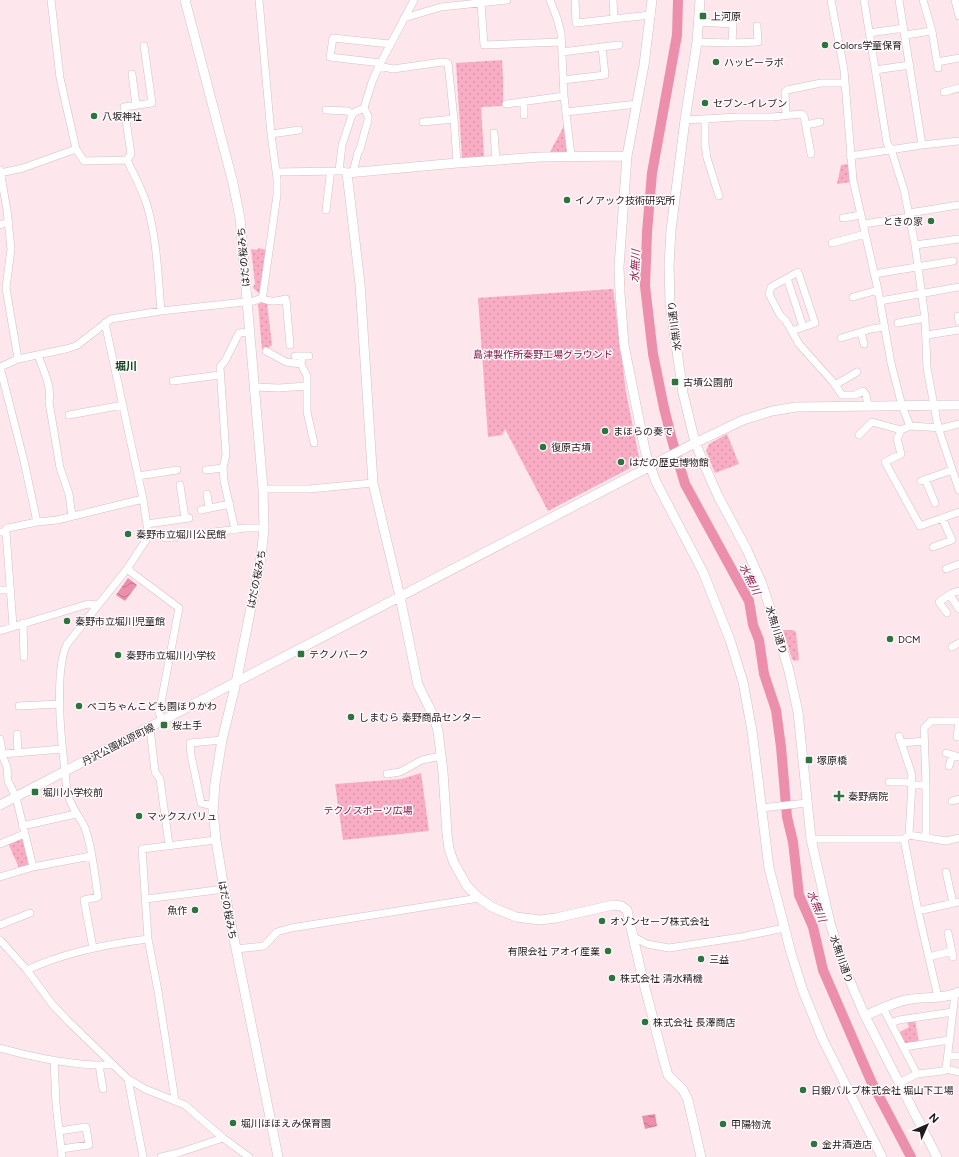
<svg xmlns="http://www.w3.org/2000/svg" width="959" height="1157" font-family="Figtree,'Noto Sans JP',sans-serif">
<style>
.green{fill:url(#green-dots)}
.water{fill:url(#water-waves)}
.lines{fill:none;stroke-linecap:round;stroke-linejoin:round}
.river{stroke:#ec8fac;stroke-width:10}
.street-casing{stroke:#d4bfc5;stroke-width:8}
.secondary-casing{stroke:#d4bfc5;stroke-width:10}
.street{stroke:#fff;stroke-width:7}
.secondary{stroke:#fff;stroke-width:9}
.poi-dot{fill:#2d7340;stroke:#fef9fa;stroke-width:1.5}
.labels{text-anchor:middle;stroke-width:3;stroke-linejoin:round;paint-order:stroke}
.poi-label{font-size:10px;fill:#211a1c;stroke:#fef9fa;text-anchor:start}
.street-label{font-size:10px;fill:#211a1c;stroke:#fef9fa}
.park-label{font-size:10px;fill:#7e1043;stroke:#fef9fa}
.water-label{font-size:11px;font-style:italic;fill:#8d224f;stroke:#fef9fa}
.neighbourhood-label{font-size:11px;font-weight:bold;fill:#10421f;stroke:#fef9fa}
</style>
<defs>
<pattern id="green-dots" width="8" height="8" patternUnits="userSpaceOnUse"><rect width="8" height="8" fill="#f9adc4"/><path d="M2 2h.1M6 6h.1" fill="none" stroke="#d594a8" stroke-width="1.8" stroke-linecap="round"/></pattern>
<pattern id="water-waves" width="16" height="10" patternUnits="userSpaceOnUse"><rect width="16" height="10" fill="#ec8fac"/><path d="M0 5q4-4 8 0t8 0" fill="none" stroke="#bf748b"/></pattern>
</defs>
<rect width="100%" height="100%" fill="#fde7ed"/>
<path class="green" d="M502,60l1,20v26l-22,1 3,50 -21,2 -1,-1 -6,-95z
M565,124l3,26 -2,2h-16z
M850,164l1,18 -14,2 4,-19z
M258,248l9,2 -7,44 -7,-6 2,-5 -4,-34 7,1z
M613,289l13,103 13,65 -3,8 -88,46 -43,-82 -3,6 -14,2 -10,-139z
M264,302l3,1 5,42 -6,5h-4l-4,-46z
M727,434l12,30 -24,9 -9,-22 3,-7z
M783,630h10l3,2 3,28 -5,1 -2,-2z
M421,773l8,58 -86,9 -8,-56 66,-5z
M21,838l2,1 7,25 -1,2 -10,2 -11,-25z
M915,1019l4,24 -13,2 -8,-12 11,-6 -3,-7z"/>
<path class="water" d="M128,578l9,7 -12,16 -9,-6z
M655,1114l2,12 -12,3 -3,-13z"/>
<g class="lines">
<path class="river" d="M678,0l-1,35 -25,138 -5,59 -2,54 8,68 11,54 8,32 13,44 64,117 4,24 6,15 5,34 12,36 5,37 6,70 6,25 6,53 14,32 10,43 48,111 40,76"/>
<defs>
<path id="street" d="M51,0l9,78 16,71 8,12 43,-1c7,15 15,29 20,45 10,34 11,71 14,106
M550,0l7,18 4,15 3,63 7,60
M575,0l1,23 75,-8
M613,0l1,19
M831,0l13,70 9,110 25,110 13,73 11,43 8,20
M864,0l23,143 4,6 13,41 11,55 10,73 2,50 11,59 21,63
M899,0l23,145
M923,0l9,31 6,37
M955,0l4,16
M481,4l3,41 77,-3
M404,18l37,-11 66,-7
M699,22l34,2 -1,19
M869,33l35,-5
M905,35l27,-4
M697,42l35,1 26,-1 -1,-16
M602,47l17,-2
M562,52l40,-5 3,28 -42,5
M937,62l22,-4
M381,63l-51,-6 3,-19 57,6
M379,66l14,3 49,-7 6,1 6,56 3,44
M875,70l35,-5
M132,74l4,31
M944,92l15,-4
M524,101v14
M506,104l58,-8
M326,110l22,1 4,4
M566,112l71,-8
M786,115l-1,-23 2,-2 34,-7h24
M705,119v25l2,14 12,38
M685,120l53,-3h34l29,-3 3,2 7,38
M423,122l31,-3
M806,125l14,-3
M494,133l2,27
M271,134l28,-4
M850,156l72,-11 37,-4
M127,160l4,-6 -7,-47 28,-4 -8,-57
M0,170l7,40 4,39 -5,39 12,71
M339,171l3,-26 10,-30 3,-3 9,-4
M276,172l63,-1h4l4,2
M0,173l23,-5 53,-19
M353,173l5,-21 2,-3 8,-29v-4l-4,-8 8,-26 7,-16 35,-66
M326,210l4,-34v-5
M909,213l50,-8
M843,218l18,-3
M863,224l47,-7
M0,225l9,-3
M832,243l33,-9
M915,245l44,-6
M874,274l79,-13
M787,278l16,49
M853,297l25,-7
M262,298c7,5 16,3 24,1l4,46
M880,301l79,-14
M958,316l1,5
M898,323l27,-5
M792,331l23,-8 -17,-51 -27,15 -2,7 11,21 6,6 13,23 34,38 9,13h13l8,-4 3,4 2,10
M861,332l3,12
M927,335l32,-5
M841,338l30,-9 14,-2
M266,351l20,11 15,2
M38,355c5,15 14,31 11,47l11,66 9,26 3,22
M295,356h14
M302,356l-1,8 6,12v36l7,31
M0,367l18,-8 48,-10 10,-3 35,-27 50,-8 93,-10 8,-3 1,-4 14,-99v-16l-6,-45 -12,-134
M0,367l24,94 13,61
M173,381l47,-6
M835,385l22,-13
M254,387l25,1 28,-2
M69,415l54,-10
M959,424l-16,4 -33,-2 -9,4 -4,9 4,15 -16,8 35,64 39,-14
M859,435l13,-13 29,8
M206,470l17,-2
M138,476l39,-6
M925,479l10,24
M921,481l31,-11
M180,485l5,33
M263,489h46l64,-6
M207,494l2,14
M201,510l29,-6
M147,524l42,-6
M235,530l-11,-49 -1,-13 3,-13 -6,-88 5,-6 14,-28 11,-1
M0,532h6v-3l2,-1 29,-6 20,-2 86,-21
M6,532l7,94
M148,532l18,6 80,-10h18
M933,547l19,-7 -10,-22
M127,569l52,39 -20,105 4,8
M946,569l13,-5
M0,590h11
M950,595l9,14
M947,613l-8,-11 13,-9 7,-2
M23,623l1,34
M0,631l88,-27 9,1
M952,647l7,-4
M19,706l41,-2
M150,728l5,44 5,7 9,66
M17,734l1,19
M899,736l13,39 -1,7
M957,737l2,-16
M0,739l3,18 4,10 1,14 8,16 17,70
M902,743l22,-2
M946,753l13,4
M3,754l59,-5
M949,766l3,-10
M387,774l13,-2 22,-12 19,-4
M889,782h18l7,3h12
M952,801l7,-2
M213,806l-12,-3 -10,-48 -1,-12 32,-3
M761,808l46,-5
M22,826l54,-12
M909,835l3,-52
M926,838v-53l-2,-57 7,-7h28
M811,839h93l5,-4 37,6 13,-3
M904,839l14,72 20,86
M0,844l24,-10
M946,872l7,31
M0,877l33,-10 58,-11
M146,899l78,-10
M918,911l41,-9
M0,925l30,-12
M948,933l5,24
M634,937l13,7 22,4 72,-11 43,-9
M0,940l27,30 25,34 16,17 60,58 17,10 40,16 38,33 26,19
M93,948l-9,-48 14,-3c-3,-20 -6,-51 -13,-69 -5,-11 -14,-21 -17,-33 -2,-7 -2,-16 -3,-24 -4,-31 -11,-100 2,-127l60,-75 19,-29 2,-8 -5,-33 -38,-176
M236,949l28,-3 13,-14 14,-4 188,-30
M929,957l23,-6
M27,970c38,-18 80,-26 121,-31
M883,1008l34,66
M891,1023l8,-3 54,-8
M904,1047l45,-7
M0,1048c36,10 75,18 112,17
M948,1056h11
M54,1060l2,44 6,53
M99,1065l4,24
M946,1069l13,3
M128,1079l15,78
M899,1083l18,-9 26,-3 3,-2 9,-75
M175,1100l-17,-109 -10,-52 -6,-90 74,-9
M59,1131l27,-4 3,18 -28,4
M161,1157l17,-4 45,-15"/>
<path id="secondary" d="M185,0l48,183 7,35 23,271 1,39 -3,29 -25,126 -14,57 -7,43 -2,29 3,28 8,49 54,268
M652,0l-8,65 -17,91 -8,111 1,26 4,52 22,110 10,27 47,90 27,68 13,42 9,49 17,137 22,85 12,38 20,49 59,117
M700,0l-3,42 -12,78 -14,110 -2,35 1,38 13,90 12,49 11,27 13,29 28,52 15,34 13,39 14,48 9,41 13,127 19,84 14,44 21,49 72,141
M627,156l-87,1 -83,6 -110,10 13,111 13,199 27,114 18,88 16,32 4,14 5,41 4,62 2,15 5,14 13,23 12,12 13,9 24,10 24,3 16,-2 57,-13 8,1 6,4 15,66 23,89 3,10 15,15 5,10 13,57
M0,805l691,-360 52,-25 29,-9 24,-4 163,-2
M865,1016c13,-6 27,-13 41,-16 17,-4 37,0 53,-8"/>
</defs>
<use href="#street" class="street-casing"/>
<use href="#secondary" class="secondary-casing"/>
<use href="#street" class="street"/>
<use href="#secondary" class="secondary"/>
</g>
<g class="poi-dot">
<rect x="699" y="12" width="8" height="8" rx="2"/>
<circle cx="825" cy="45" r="4"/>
<circle cx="716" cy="62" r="4"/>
<circle cx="705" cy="103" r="4"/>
<circle cx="94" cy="116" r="4"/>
<circle cx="567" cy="200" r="4"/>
<circle cx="931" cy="221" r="4"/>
<rect x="671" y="378" width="8" height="8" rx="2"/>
<circle cx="605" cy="431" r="4"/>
<circle cx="543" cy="447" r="4"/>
<circle cx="621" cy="462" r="4"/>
<circle cx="128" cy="534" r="4"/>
<circle cx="67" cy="621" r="4"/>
<circle cx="890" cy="639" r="4"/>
<rect x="297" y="650" width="8" height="8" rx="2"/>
<circle cx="118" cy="655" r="4"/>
<circle cx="79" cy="706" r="4"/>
<circle cx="351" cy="717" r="4"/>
<rect x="160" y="721" width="8" height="8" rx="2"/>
<rect x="805" y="756" width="8" height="8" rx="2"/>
<rect x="31" y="788" width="8" height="8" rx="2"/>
<path d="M837 790h4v4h4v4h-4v4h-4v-4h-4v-4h4z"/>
<circle cx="139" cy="816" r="4"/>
<circle cx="195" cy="910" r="4"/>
<circle cx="602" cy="921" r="4"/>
<circle cx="608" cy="951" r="4"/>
<circle cx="701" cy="959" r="4"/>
<circle cx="612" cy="978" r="4"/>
<circle cx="645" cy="1022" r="4"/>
<circle cx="803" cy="1090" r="4"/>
<circle cx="233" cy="1123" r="4"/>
<circle cx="723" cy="1124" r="4"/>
<circle cx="814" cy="1144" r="4"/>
</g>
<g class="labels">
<g class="poi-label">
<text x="711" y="20">上河原</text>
<text x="833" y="49">Colors学童保育</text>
<text x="724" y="66">ハッピーラボ</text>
<text x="713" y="107">セブン-イレブン</text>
<text x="102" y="120">八坂神社</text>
<text x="575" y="204">イノアック技術研究所</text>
<text x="923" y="225" text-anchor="end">ときの家</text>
<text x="683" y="386">古墳公園前</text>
<text x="613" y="435">まほらの奏で</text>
<text x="551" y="451">復原古墳</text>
<text x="629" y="466">はだの歴史博物館</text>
<text x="136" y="538">秦野市立堀川公民館</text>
<text x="75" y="625">秦野市立堀川児童館</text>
<text x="898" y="643">DCM</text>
<text x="309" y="658">テクノパーク</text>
<text x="126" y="659">秦野市立堀川小学校</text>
<text x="87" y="710">ペコちゃんこども園ほりかわ</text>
<text x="359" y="721">しまむら 秦野商品センター</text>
<text x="172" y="729">桜土手</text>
<text x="817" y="764">塚原橋</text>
<text x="43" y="796">堀川小学校前</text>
<text x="848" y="800">秦野病院</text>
<text x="147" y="820">マックスバリュ</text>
<text x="187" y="914" text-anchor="end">魚作</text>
<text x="610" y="925">オゾンセーブ株式会社</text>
<text x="600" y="955" text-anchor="end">有限会社 アオイ産業</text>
<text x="709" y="963">三益</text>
<text x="620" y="982">株式会社 清水精機</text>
<text x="653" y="1026">株式会社 長澤商店</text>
<text x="811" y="1094">日鍛バルブ株式会社 堀山下工場</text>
<text x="241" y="1127">堀川ほほえみ保育園</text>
<text x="731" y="1128">甲陽物流</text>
<text x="822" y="1148">金井酒造店</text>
</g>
<g class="street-label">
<text transform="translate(243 257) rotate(-95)" y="4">はだの桜みち</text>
<text transform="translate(674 326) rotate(-97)" y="4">水無川通り</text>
<text transform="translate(256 579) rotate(-79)" y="4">はだの桜みち</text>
<text transform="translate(777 630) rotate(73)" y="4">水無川通り</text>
<text transform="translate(118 744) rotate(-27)" y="4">丹沢公園松原町線</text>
<text transform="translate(228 910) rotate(79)" y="4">はだの桜みち</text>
<text transform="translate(842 959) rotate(71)" y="4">水無川通り</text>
</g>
<g class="park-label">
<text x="543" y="358">島津製作所秦野工場グラウンド</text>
<text x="368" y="814">テクノスポーツ広場</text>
</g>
<g class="water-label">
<text transform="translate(635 266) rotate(-87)" y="4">水無川</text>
<text transform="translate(750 579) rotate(63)" y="4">水無川</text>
<text transform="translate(817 906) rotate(68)" y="4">水無川</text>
</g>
<g class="neighbourhood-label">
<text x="126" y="370">堀川</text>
</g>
</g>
<g transform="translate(927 1125) rotate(45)" stroke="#fef9fa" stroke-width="3" paint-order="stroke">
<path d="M0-3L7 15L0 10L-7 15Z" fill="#211a1c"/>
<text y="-6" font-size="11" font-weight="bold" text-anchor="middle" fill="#211a1c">N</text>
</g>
</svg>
